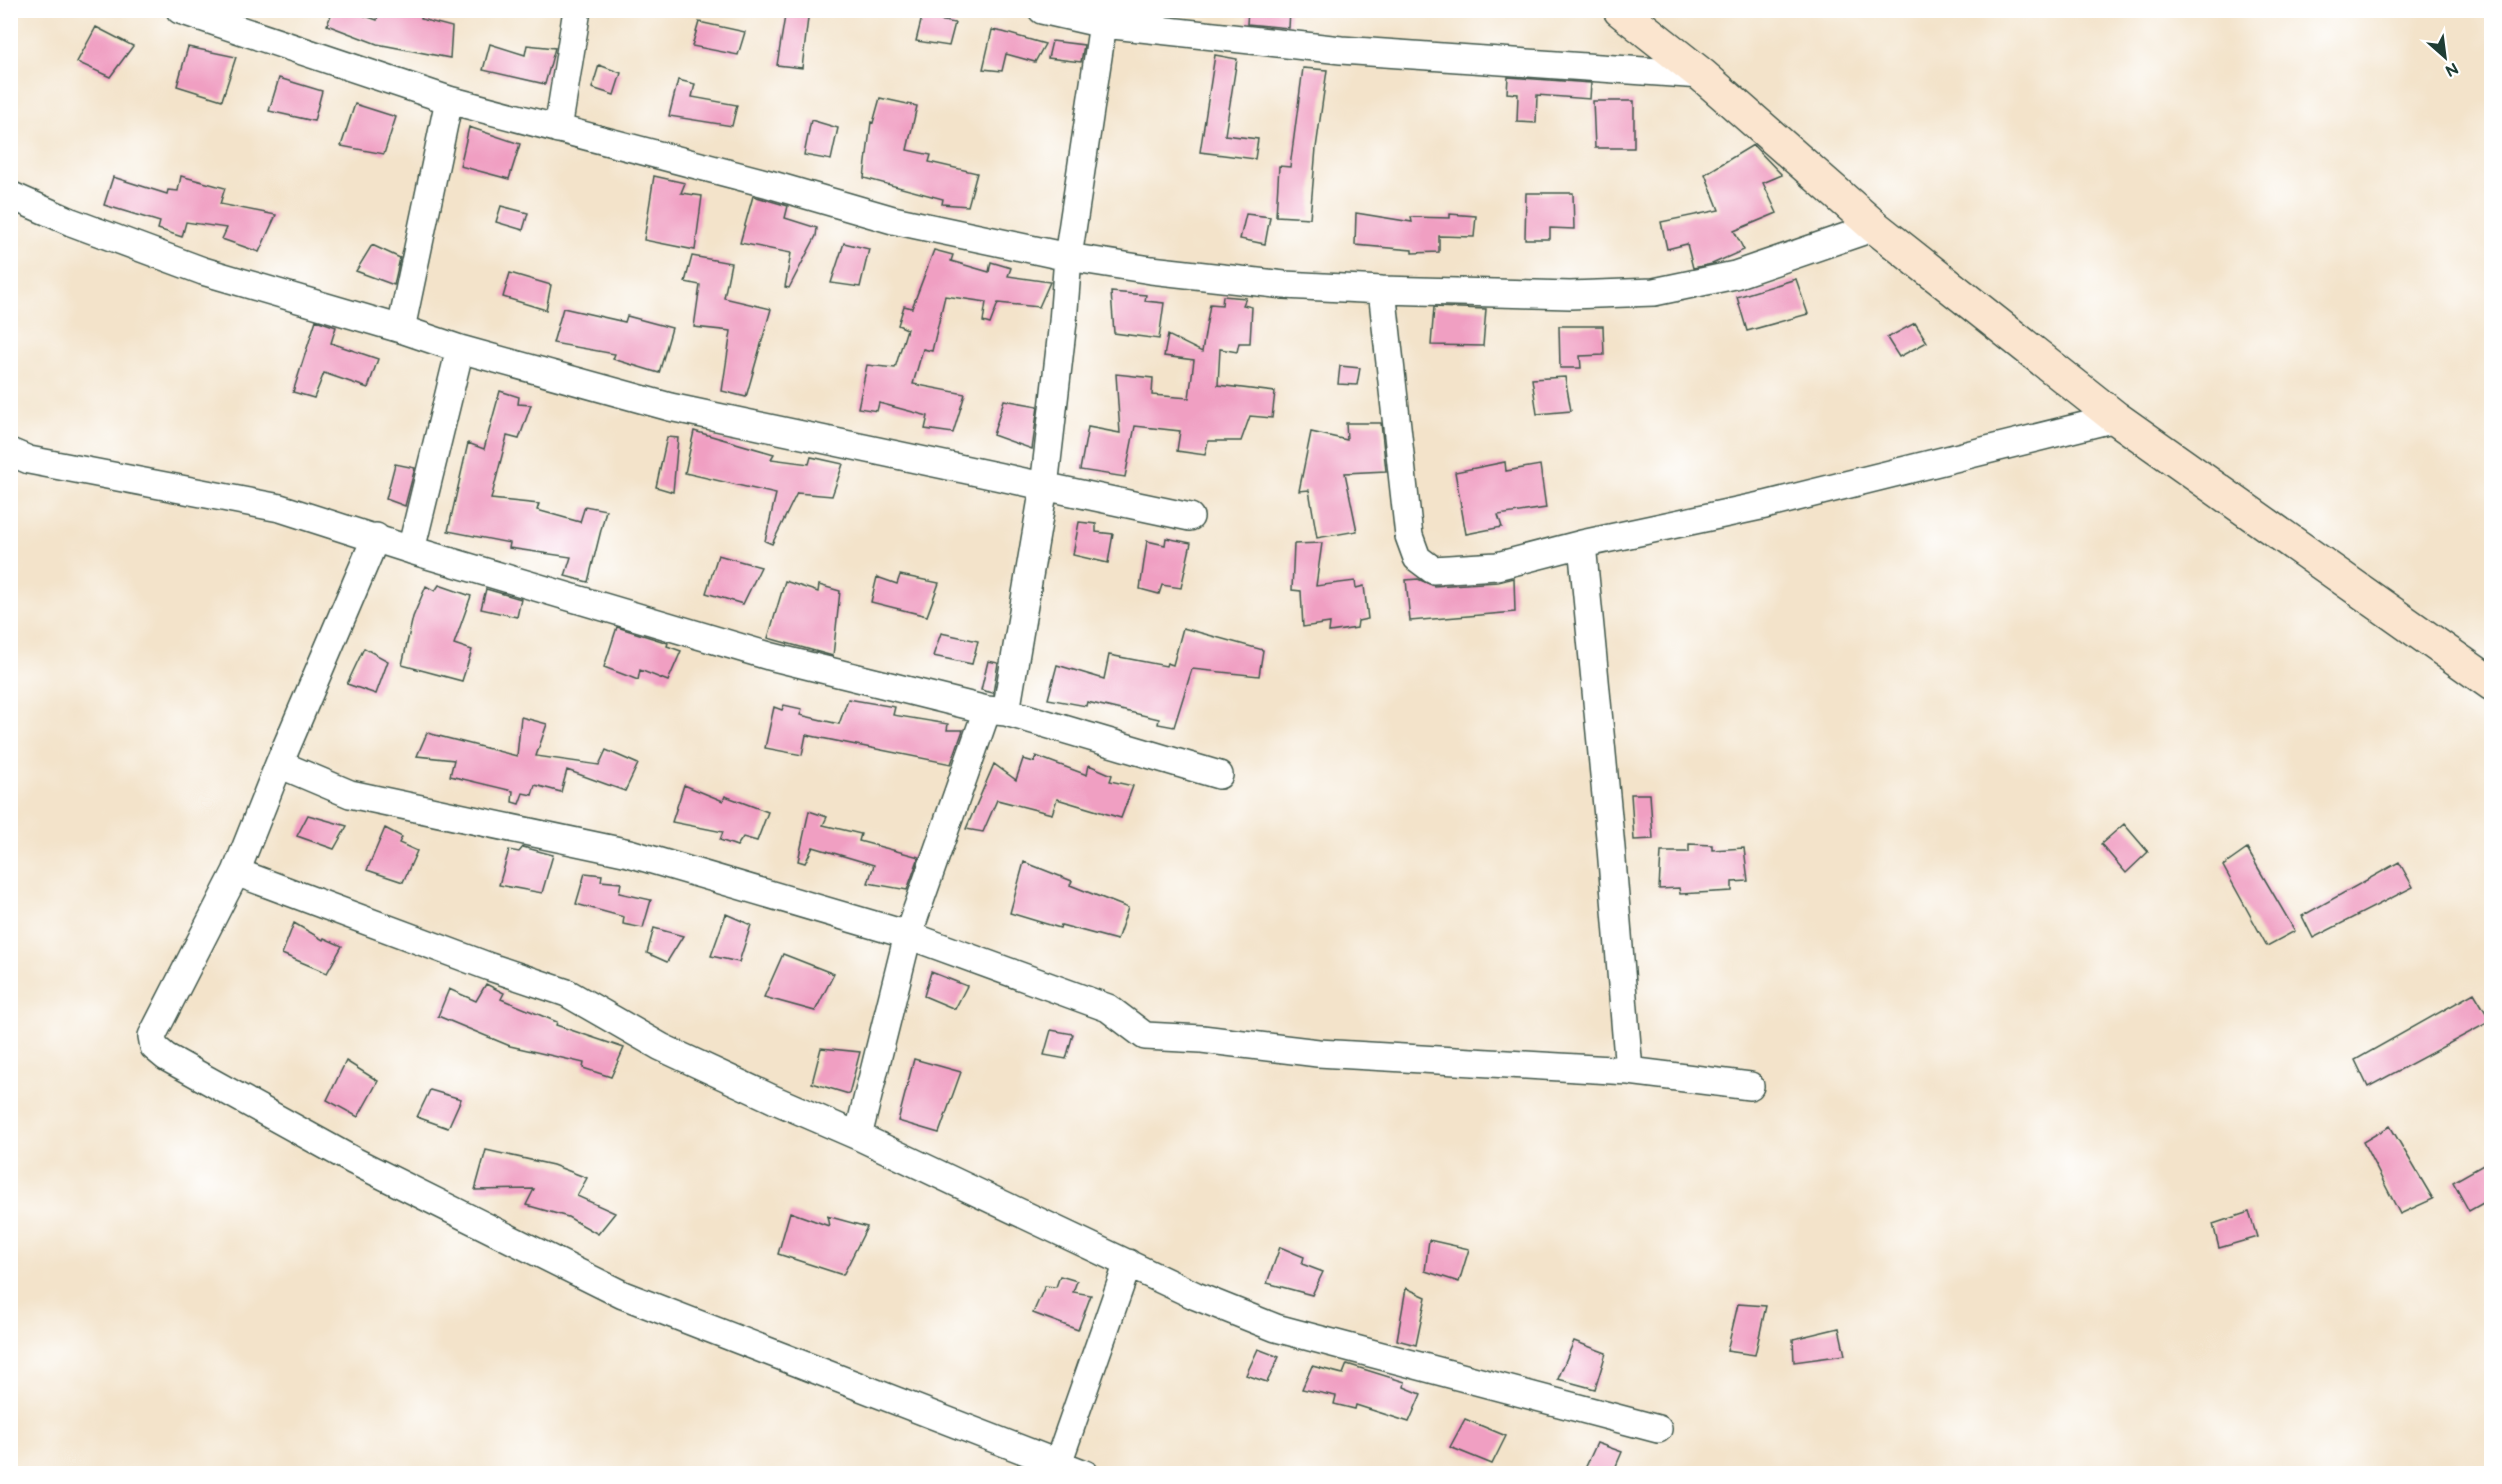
<svg xmlns="http://www.w3.org/2000/svg" width="2502" height="1484" font-family="'Balsamiq Sans',sans-serif">
<style>
.building{fill:#f09fc2}
.lines{fill:none;stroke-linecap:round;stroke-linejoin:round}
.street-casing{stroke:#3f564a;stroke-width:30}
.secondary-casing{stroke:#3f564a;stroke-width:36}
.street{stroke:#fff;stroke-width:27}
.secondary{stroke:#fbe5cf;stroke-width:33}
</style>
<rect width="100%" height="100%" fill="#fff"/>
<filter id="ink" filterUnits="userSpaceOnUse"><feTurbulence type="fractalNoise" baseFrequency=".0167" numOctaves="2"/><feDisplacementMap in="SourceGraphic" scale="12" xChannelSelector="R" yChannelSelector="G"/><feConvolveMatrix kernelMatrix="1 2 1 2 8 2 1 2 1" color-interpolation-filters="sRGB"/></filter>
<filter id="wash" filterUnits="userSpaceOnUse"><feTurbulence type="fractalNoise" baseFrequency=".008" numOctaves="4" result="noise"/><feDisplacementMap in="SourceGraphic" scale="24" xChannelSelector="R" yChannelSelector="G"/><feGaussianBlur stdDeviation="1.35" result="paint"/><feColorMatrix in="noise" values="0 0 0 0 0 0 0 0 0 0 0 0 0 0 0 0 0 1.4 0 .05"/><feComposite in="paint" operator="in"/></filter>
<g filter="url(#wash)">
<rect width="100%" height="100%" fill="#f3e3ca"/>
<g id="blocks">
<path class="building" d="M333,10h15l29,10 2,-10h43l-1,9 31,8 -2,31 -73,-14 -50,-19z
M786,10h23l-7,58 -25,-3z
M1248,10h42l-1,18 -42,-4z
M922,17l33,6 -6,23 -33,-5z
M699,22l46,10 -7,23 -46,-9z
M96,27l37,19 -23,31 -33,-15z
M992,30l11,2 42,12 -10,18 -29,-8 -4,17 -19,-2z
M1052,41l32,4 -3,17 -33,-4z
M490,44l35,11 2,-10 28,3 -10,36 -62,-14z
M188,47l48,10 -14,43 -45,-14z
M1215,55l22,4 -12,76 33,4 -3,20 -55,-7z
M599,65l22,8 -7,22 -22,-7z
M1303,68l24,2 -11,78 -6,70 -34,-2 3,-50 11,1z
M1508,77l83,6 -1,16 -53,-4 -1,28 -19,-1 1,-28 -11,-1z
M279,78l43,13 -8,30 -45,-10z
M678,80l17,4 -3,13 45,8 -5,21 -63,-10z
M880,98l37,8 -10,44 24,5 -2,7 48,11 -9,33 -26,-2 1,-5 -79,-21 7,-56 2,1z
M1593,101h41v47h-39z
M355,104l41,13 -12,37 -43,-8z
M811,120l27,8 -7,32 -27,-5z
M469,127l51,17 -11,35 -49,-13z
M1753,145l29,30 -19,8 14,30 -43,18 10,19 -32,14 -19,4 -6,-24 -20,5 -6,-27 58,-12 -14,-36z
M181,176l44,12 -5,16 56,11 -17,37 -37,-13 5,-11 -41,-6 -4,15 -24,-8 2,-7 -56,-17 9,-28 54,17 1,-4 10,1z
M654,176l31,7 -4,10 21,3 -7,54 -51,-10z
M1526,193h47l1,36 -24,-1v11h-25z
M753,196l35,10 -3,12 32,10 -1,8 -27,52 -4,-1 6,-34 -51,-10z
M501,206l27,7 -5,17 -27,-8z
M1356,213l56,9 -1,-5 39,1v-4l26,2 -2,21 -35,-1v16l-27,1v-3l-57,-5z
M1246,214l24,3 -5,27 -25,-5z
M844,243l25,6 -9,38 -29,-4z
M372,245l28,13 -6,27 -38,-14z
M934,250l19,5 -2,6 38,11 2,-10 20,6 -3,8 42,6 -11,25 -41,-4 -8,21 -7,-2 3,-20 -41,-6 -13,55 -9,-2 -10,35 52,10 -12,39 -28,-4 3,-13 -49,-13 -2,8 -19,-3 9,-43 28,3 12,-39 -9,-4 6,-19 8,2z
M692,256l39,7 -7,35 47,11 -25,88 -24,-6 9,-60 -37,-4 6,-42 -15,-3z
M510,273l41,12 -5,25 -43,-13z
M1796,279l12,35 -61,17 -10,-34z
M1111,292l35,3 -1,6 19,2 -5,36 -45,-6z
M1223,296l23,2 -3,7 9,2 -2,36h-11l-2,9 -17,-3 -2,36 57,7 -3,26 -22,-2 -9,25h-33l-3,14 -28,-4 3,-20 -45,-5 -10,51 -45,-7 8,-43 32,6 -4,-59 37,4 -1,17 37,3 5,-38 -30,-4 4,-21 34,17 8,-48 12,1z
M1434,307l52,2 -3,37 -52,-1z
M563,308l62,14 2,-6 45,12 -13,45 -46,-14 2,-5 -62,-11z
M316,320l20,7 -5,16 47,16 -10,29 -44,-15 -10,25 -21,-6z
M1915,323l12,19 -28,15 -12,-19z
M1559,326h44l1,29 -24,1 1,12h-21z
M1340,366l20,2 -3,17 -19,-1z
M1565,377l6,34 -34,3 -5,-35z
M500,391l19,6 -1,7 13,1 -12,34 -12,-3 -16,63 48,5 -2,6 43,12 5,-16 21,4 -18,72 -23,-6 6,-19 -62,-9 1,-5 -62,-12 20,-88 16,6z
M1004,400l34,6 -6,43 -39,-14z
M1346,423h35l5,48 -41,2 12,58 -40,7 -8,-48 -10,1 12,-59 36,8z
M694,431l80,23 -3,5 38,5 2,-7 32,7 -11,32 -35,-3 -25,51 -7,-3 11,-47 -91,-21z
M667,437l11,1 -5,54 -17,-5z
M1505,462l1,9 34,-6 6,43 -48,7 4,12 -36,7 -11,-62z
M395,464l20,4 -10,38 -19,-7z
M1079,522l17,2v8l17,2 -5,29 -35,-8z
M1166,538l25,5 -10,45 -19,-3 -3,9 -19,-5 7,-48 18,4z
M1322,543l-6,43 39,-5 1,7 8,-2 4,33 -10,2 -1,7 -28,4 1,-9 -27,4 -2,-36 -9,-1 2,-46z
M718,555l43,12 -18,37 -37,-11z
M900,575l39,8 -12,33 -56,-14 6,-25 20,7z
M1514,578l1,34 -105,9 -4,-41 12,-1 16,7 64,-4z
M785,581l33,11 1,-7 21,6 -7,65 -65,-18z
M439,585l32,11 -17,48 18,6 -10,31 -60,-16 11,-48 13,-31 9,5z
M486,589l35,10 -4,18 -36,-8z
M617,627l51,16 -1,3 14,5 -13,30 -28,-11 -2,10 -34,-13z
M1183,628l80,22 -4,26 -67,-7 -18,58 -16,-3 1,-5 -72,-17 -1,4 -38,-7 9,-34 47,14 5,-24 57,11 1,-3 6,2z
M941,633l37,8 -6,23 -39,-8z
M364,648l24,13 -12,33 -29,-10z
M988,661l10,2 -5,30 -12,-3z
M848,699l47,8 -2,8 55,9 -1,6h16l-12,34 -145,-29 -4,20 -37,-7 9,-41 8,3 2,-5 18,4 -2,6 39,9z
M521,717l26,7 -11,32 63,9 7,-15 32,14 -13,27 -58,-21 -6,22 -26,-7 -3,10 -9,-2 -4,11 -7,-2 1,-11 -63,-15 4,-16 -37,-4 10,-23 90,23z
M1036,756l51,19 2,-10 23,10 -2,6 23,5 -12,32 -64,-19 -5,15 -55,-14 -14,32 -17,-3 28,-65 22,16 7,-21 11,3z
M684,785l39,16 2,-5 43,16 -11,29 -14,-4 -6,9 -17,-6 3,-8 -51,-10z
M1631,794h19l3,45 -19,1z
M809,811l18,6 -4,8 38,9 -2,7 60,16 -12,33 -39,-7 6,-18 -61,-18 -8,16 -7,-2z
M308,815l39,11 -13,23 -37,-13z
M2124,824l24,28 -22,21 -25,-29z
M385,828l17,9 -3,6 18,8 -14,31 -36,-12z
M1689,844l23,1v5l32,-2 4,33 -16,1v9l-52,3 -1,-6 -20,1 2,-37h28z
M523,847l30,8 -11,38 -43,-8 10,-35 10,2z
M2247,849l48,82 -28,15 -44,-80z
M1024,862l48,19 -2,4 58,23 -11,32 -56,-15 -1,3 -50,-15z
M2399,862l14,25 -100,51 -11,-22z
M585,873l17,2 -1,6 20,2 -2,10 32,7 -8,28 -20,-4 1,-7 -48,-13z
M726,914l25,11 -12,37 -28,-6z
M294,923l29,17 1,-2 18,8 -15,27 -45,-19z
M654,928l29,8 -16,26 -20,-9z
M783,954l51,20 -19,37 -51,-14z
M931,972l36,14 -12,23 -31,-13z
M486,984l18,9 -3,6 56,23 -1,3 68,23 -13,29 -28,-9 1,-5 -74,-17 -72,-30 11,-27 27,12z
M2474,993l17,28 -123,66 -13,-27z
M1051,1030l22,4 -7,25 -22,-4z
M821,1048l39,4 -11,42 -37,-11z
M914,1059l47,13 -22,61 -41,-12z
M346,1061l32,20 -20,36 -31,-17z
M430,1090l31,9 -13,29 -31,-11z
M2390,1126l43,73 -33,15 -37,-72z
M486,1150l67,15 34,13 -10,18 38,17 -17,21 -30,-17 -42,-12 8,-16 -59,1z
M2492,1160v38l-23,13 -16,-29z
M790,1212l39,14 -2,-10 40,11 -24,48 -65,-21z
M2249,1212l8,25 -38,11 -6,-24z
M1429,1240l40,9 -10,33 -34,-11z
M1280,1247l24,10 -2,7 21,8 -11,23 -45,-12z
M1060,1276l17,5 -4,11 18,3 -13,35 -45,-17 12,-27 11,1z
M1406,1288l20,9 -10,48 -19,-5z
M1738,1304l28,2 -11,49 -28,-4z
M1839,1328l6,27 -51,7 -1,-23z
M1574,1341l32,12 -11,36 -37,-10z
M1258,1349l21,8 -12,25 -21,-7z
M1347,1364l58,18 -1,5 17,7 -12,28 -53,-17 -1,4 -21,-5 2,-8 -34,-7 10,-23 31,8z
M1465,1419l41,17 -14,28 -42,-17z
M1597,1443l25,9 -9,21h-30z"/>
</g>
</g>
<g filter="url(#ink)">
<use href="#blocks" fill-opacity="0" stroke="#3f564a" stroke-width="1.5"/>
<g class="lines">
<defs>
<path id="street" d="M180,10l269,90 320,84 124,36 175,37 83,13 133,15 98,5 188,5 84,-3 81,-17 140,-48
M1042,10l62,14 237,26 361,25
M558,129l19,-119
M10,195l61,27 132,49 198,58 59,20 210,58 520,110
M1382,290l27,246 8,22 16,12 64,-4 85,-22 183,-39 351,-87
M401,329l48,-229
M10,452l19,8 251,48 131,42 358,106 218,54 19,2 213,63
M376,537l-97,227 71,30 279,59 279,82 200,73 37,28 57,3 116,14 311,18 121,15
M1582,544l29,304 18,223
M411,550l49,-201
M1006,712l38,-225 19,-165 5,-65 37,-247
M279,764l-43,108 -84,164 2,11 12,10 188,104 269,134 462,179
M236,872l254,95 77,26 94,54 114,53 83,36 338,160 80,32 382,101
M858,1136l50,-201 79,-225
M1058,1463l70,-200"/>
<path id="secondary" d="M1620,10l82,65 173,152 241,191 376,266"/>
</defs>
<use href="#street" class="street-casing"/>
<use href="#secondary" class="secondary-casing"/>
<use href="#street" class="street"/>
<use href="#secondary" class="secondary"/>
</g>
</g>
<rect width="2502" height="1484" fill="none" stroke="#fff" stroke-width="36"/>
<g transform="translate(2445 57) rotate(152)" stroke="#ffffff" stroke-width="4.5" paint-order="stroke">
<path d="M0-4.5L10 22L0 15L-10 22Z" fill="#1f3d34"/>
<text y="-9" font-size="16" font-weight="bold" text-anchor="middle" fill="#1f3d34">N</text>
</g>
</svg>
